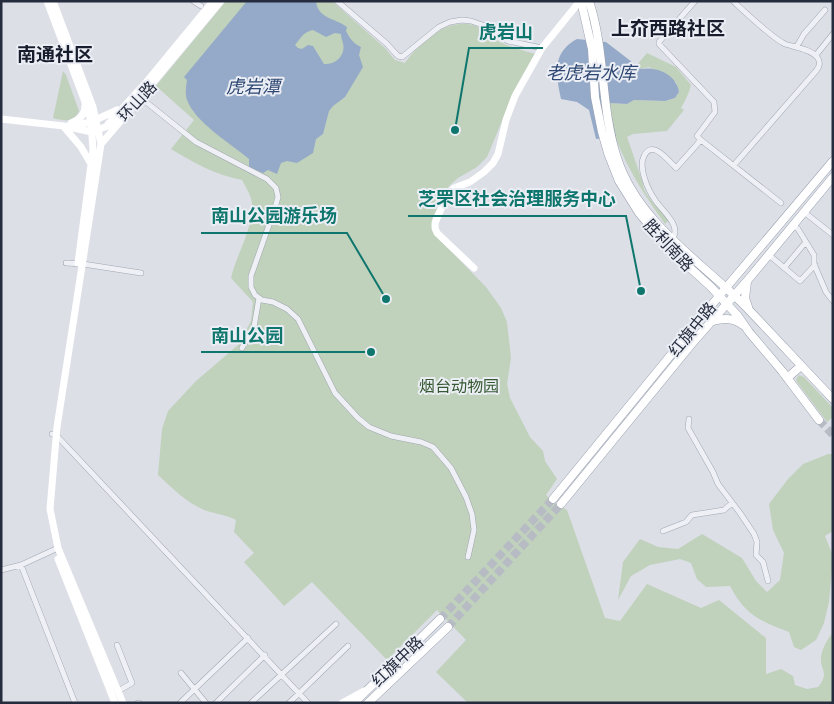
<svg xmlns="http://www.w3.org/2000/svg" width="834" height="704" font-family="Quicksand,'Noto Sans SC',sans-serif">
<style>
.green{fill:#c0d1bc}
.water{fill:#95aac8;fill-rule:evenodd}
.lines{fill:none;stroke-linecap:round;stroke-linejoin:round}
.primary-tunnel{stroke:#b7bbc4;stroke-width:8;stroke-dasharray:8 4;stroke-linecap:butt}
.street-casing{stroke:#a1a6b0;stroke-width:6}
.primary-casing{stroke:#9ba2b2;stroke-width:9}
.street{stroke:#eef0f5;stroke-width:5}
.secondary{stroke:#fff;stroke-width:7}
.primary{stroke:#fff;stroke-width:8}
.labels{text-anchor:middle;stroke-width:4;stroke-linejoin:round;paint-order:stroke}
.street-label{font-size:16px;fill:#252c3d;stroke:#ebeef4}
.park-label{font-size:16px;fill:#365932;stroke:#ebeef4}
.water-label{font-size:18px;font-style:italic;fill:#2e4772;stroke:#ebeef4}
.quarter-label{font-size:19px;font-weight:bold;fill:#181d2d;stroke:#ebeef4}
.leader{fill:none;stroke:#0f766e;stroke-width:2}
.callout-dot{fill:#0f766e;stroke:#ebeef4;stroke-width:2}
.callout-label{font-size:18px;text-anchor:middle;font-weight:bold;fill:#0f766e;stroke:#ebeef4;stroke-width:4;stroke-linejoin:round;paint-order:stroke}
</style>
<rect width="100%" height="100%" fill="#dcdfe6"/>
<path class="green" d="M226,1h106l53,47 10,12 10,3c14,-20 41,-45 68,-38 11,3 19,14 29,18 11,5 23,8 34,11l-21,36 -28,67 -10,10 -19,11 -8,7 -6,8 -12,26 3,16 51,52 15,21 6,14 4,36 -4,26 3,14 20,39 13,14 2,10 12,18 -11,16 9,8 12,7 38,108 15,3 27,-37 54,24 18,-8 47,38v36l15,-5 12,7 2,9 12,4 11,-2c12,-15 2,-16 3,-30 1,-9 7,-18 12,-25v71h-365l-32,-31 30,-32 -29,-30 -50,50 -75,-78 -28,24 -40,-44 10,-9 -20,-21 2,-12c-11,-6 -23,-6 -34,-11 -17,-8 -30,-21 -44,-34l4,-46 6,-18 28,-30 42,-36 13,-24 2,-19 -22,-24c5,-23 26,-56 20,-80 -2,-6 -6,-12 -9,-18 -26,-5 -48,-17 -71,-31l23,-29 -38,-34z
M647,53l29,14 15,18c-2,8 -6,16 -10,23l3,2 -17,21 -34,3 -6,3 16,46c-1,11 19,29 26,37l-4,4c-18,-25 -35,-51 -47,-80 -5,-12 -6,-25 -8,-38v-3l17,1 7,-4 31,1 10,-3 4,-6 -3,-10 -27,-15 -8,2 -5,-3z
M63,71l3,4 13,36c-6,12 -15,10 -26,7z
M799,375l5,2 29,31v9l-6,5 -30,-40 -1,-3z
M828,454h5v77l-8,5 8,20 -4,46 -5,21 -8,17 -15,10 -7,-3 -5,-15c-29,-11 -44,-17 -59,-46l-24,1 -9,-8 -6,-16 -11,-4 -30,6 -19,11 -13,24 5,-38 17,-23 18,8 20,2 24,-15 40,24 14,23 11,11 13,-12 4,-27 -11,-23 -4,-26 19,-25 15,-15z"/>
<path class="water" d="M247,1h69c2,18 19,17 31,26l-1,4c4,8 7,12 15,16l-2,8 4,12 -18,30 -12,9 -4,5 -6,23 -7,5 -3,14 -16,10 -10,-2 -6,2 -4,11 -9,-4 -5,3 -14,-6v-8c-18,-15 -54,-37 -62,-59 -2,-6 -1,-14 0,-20l-3,-3zM313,30l13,7 9,-4 6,1c0,3 1,6 2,9 3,12 -7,22 -19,21l-11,-18 -5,-1 -6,4 -4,-1 -3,-3c6,-7 8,-13 18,-15z
M577,39l29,3 35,27c16,-3 36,6 38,23l-4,6 -10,3 -31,-1 -7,4 -18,-1 7,34 -20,2 -7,-29 -12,-8 -16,-3c-5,-23 -10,-46 16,-60z"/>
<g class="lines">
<path class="primary-tunnel" d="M819,420l14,15
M440,619l113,-120
M448,627l113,-123"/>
<defs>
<path id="street" d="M193,1l8,5
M337,1l49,42 12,13 4,1 37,-30 11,-5 12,-2 9,1 17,6 20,14 34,7
M733,1c12,11 39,37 52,43 9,3 26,5 32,13 4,5 3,9 -1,14l-82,94
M797,46l7,-12 21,-24
M816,55l17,-21
M141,98l55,44 71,37 9,9 2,9 -3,11 -24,68v11l4,8 7,5 11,2 14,7 11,10 37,74 23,25 11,9 22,9 30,6 12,5 18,21 15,29 6,17 2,16 -6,27
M701,140l80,63
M804,212l29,23
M793,225l5,4 16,26v9l12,28 7,9
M672,239c11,-13 -11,-29 -17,-39 -7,-10 -17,-32 -11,-44 8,-17 24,4 32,12l25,-28 -4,-4 18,-24 -1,-10 -55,-58v-2l36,-41
M769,255l31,26 15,-16
M66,263l17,1 58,9
M784,268l21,-25
M242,348l12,-21 5,-29
M689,419l-1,9 25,44 5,12 22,29 14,21 3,8 -1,13 7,7 5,19
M52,434l4,1 252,268
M663,531l23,-9 6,-7 32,-5 8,-7
M21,565l54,138
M1,570l20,-5 37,-17
M117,645l15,38 -14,8
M181,673l25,30
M138,703h1
M180,703l68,-65
M216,703l49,-48
M251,703l85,-79
M289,703l59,-57"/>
<path id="primary" d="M581,1l11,48 3,48 7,35 6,21 11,28 20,32 11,13 27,30 34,31 27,29 11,16 33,39 37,49
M589,1c17,51 11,105 28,157 21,65 84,103 130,150 29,30 57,61 86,91
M747,282l-2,16 3,9
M710,322c12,-4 22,-5 33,3
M787,378l14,-12
M553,499l166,-203 114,-135
M561,504l134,-164 52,-59 86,-104
M354,703l86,-84
M368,703l80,-76"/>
</defs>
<use href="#street" class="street-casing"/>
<use href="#primary" class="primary-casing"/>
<use href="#street" class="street"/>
<path class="secondary" d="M47,1l41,109 3,12 2,28 -15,113
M53,1l40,106 8,37 -44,283 -7,82 8,39 65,155
M1,119l63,7 28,6 29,-11 100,-120
M71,123c9,-3 15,-9 14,-20
M108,124l40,-44 65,-79
M72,126l19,-4 26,-12
M64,127l17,20 10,17
M101,144l18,-21
M474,268l-37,-35 -2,-5v-5l12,-28 7,-7 16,-6 14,-10 9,-9 5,-9 8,-34 9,-24 27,-48 38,-47
M58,559l57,144
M342,703l22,-12"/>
<use href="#primary" class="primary"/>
</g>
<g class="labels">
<g class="street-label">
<text transform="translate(137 101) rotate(-47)" y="6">环山路</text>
<text transform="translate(669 245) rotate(47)" y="6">胜利南路</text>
<text transform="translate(692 329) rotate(-51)" y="6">红旗中路</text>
<text transform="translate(397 661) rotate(-44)" y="6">红旗中路</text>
</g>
<g class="park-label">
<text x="459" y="392">烟台动物园</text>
</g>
<g class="water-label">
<text x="591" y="79">老虎岩水库</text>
<text x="253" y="93">虎岩潭</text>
</g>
<g class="quarter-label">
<text x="668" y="35">上夼西路社区</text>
<text x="55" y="61">南通社区</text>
</g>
</g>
<path class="leader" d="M455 130L469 48H543M641 291L626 216H408M386 299L347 233H201M371 352L293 352H201"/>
<g class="callout-dot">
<circle cx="455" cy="130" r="5"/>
<circle cx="641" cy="291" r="5"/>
<circle cx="386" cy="299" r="5"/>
<circle cx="371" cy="352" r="5"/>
</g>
<g class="callout-label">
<text x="506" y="38">虎岩山</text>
<text x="517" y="205">芝罘区社会治理服务中心</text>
<text x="274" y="222">南山公园游乐场</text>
<text x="247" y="342">南山公园</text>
</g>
<rect width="834" height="704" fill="none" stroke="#252c3d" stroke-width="5"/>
</svg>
